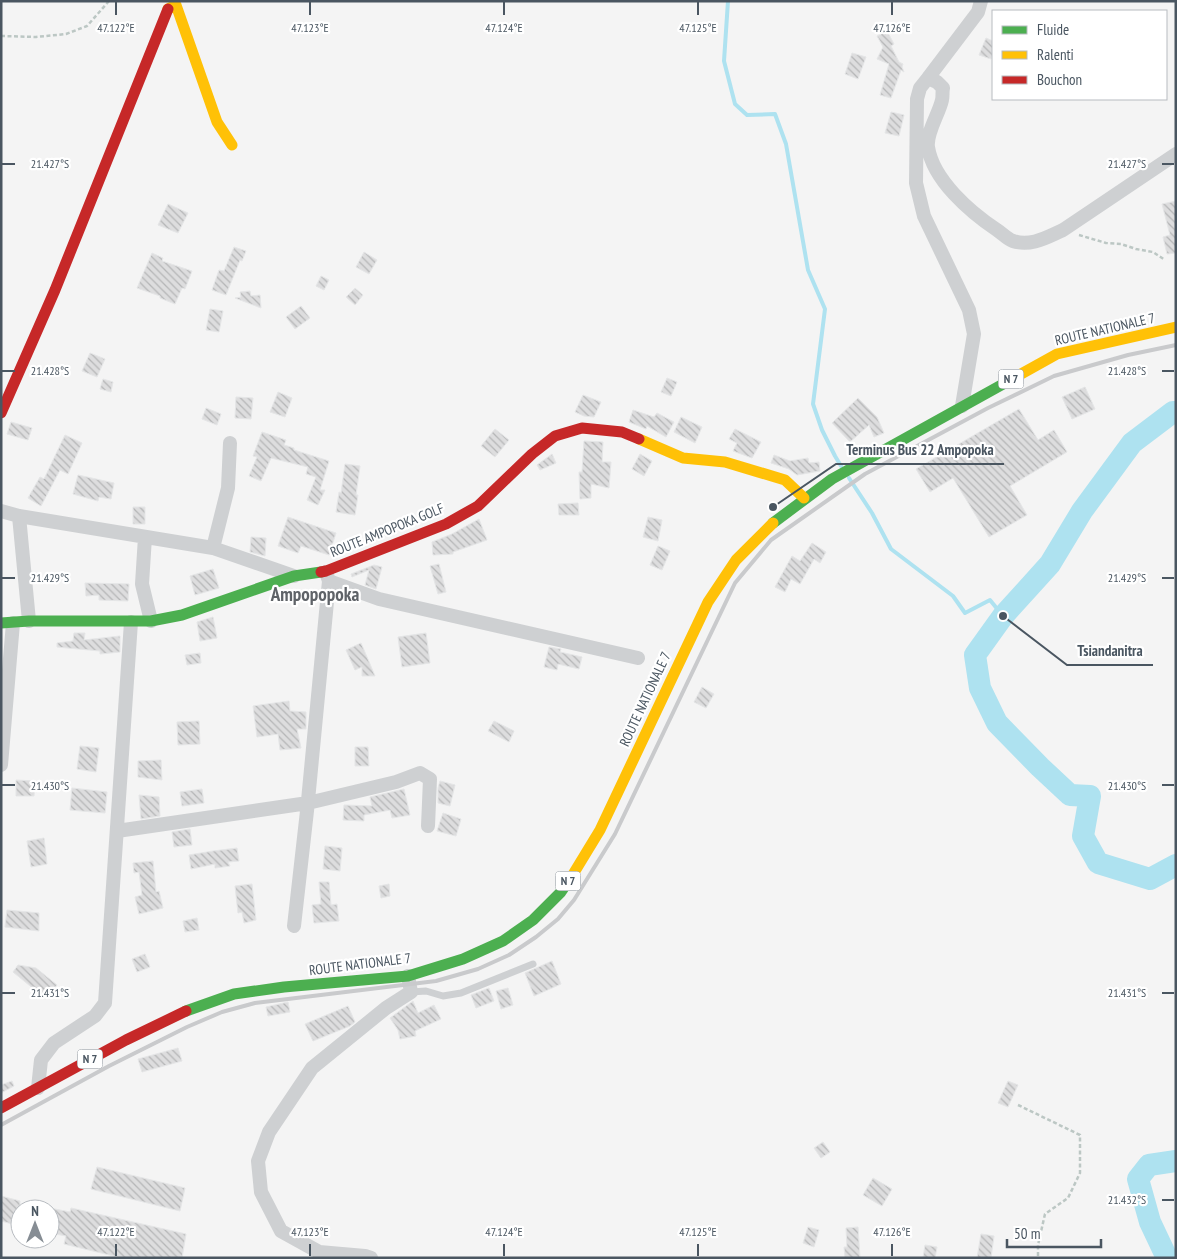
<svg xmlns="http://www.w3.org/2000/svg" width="1177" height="1259" font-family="'PT Sans Narrow',sans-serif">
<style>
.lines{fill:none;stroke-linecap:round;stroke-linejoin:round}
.stream{stroke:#aee2f0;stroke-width:4}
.river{stroke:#aee2f0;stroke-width:22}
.building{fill:url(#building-back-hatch);stroke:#e5e6e7}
.path{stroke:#bcc7c4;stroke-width:2.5;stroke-dasharray:4 2.5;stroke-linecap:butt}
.lane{stroke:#ced0d2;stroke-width:7}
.street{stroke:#ced0d2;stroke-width:14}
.fast{stroke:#4caf50;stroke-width:11}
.slow{stroke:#ffc107;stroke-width:11}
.jam{stroke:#c62828;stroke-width:11}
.rail{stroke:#c9cacc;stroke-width:4}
.ticks{fill:none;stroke:#4a5661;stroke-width:2}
.labels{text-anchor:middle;stroke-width:4.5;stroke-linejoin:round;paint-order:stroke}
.shield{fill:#fff;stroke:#808990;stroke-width:1}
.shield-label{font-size:12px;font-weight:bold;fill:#4a5661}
.street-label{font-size:14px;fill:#4a5661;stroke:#fff}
.district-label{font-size:19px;font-weight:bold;fill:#5f6368;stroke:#fff}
.ticks-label{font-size:12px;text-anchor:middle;fill:#4a5661;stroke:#fff;stroke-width:4.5;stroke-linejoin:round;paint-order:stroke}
.leader{fill:none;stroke:#4a5661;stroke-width:2}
.callout-dot{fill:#4a5661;stroke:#fff;stroke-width:2}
.callout-label{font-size:15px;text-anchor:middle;font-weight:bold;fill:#4a5661;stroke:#fff;stroke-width:4.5;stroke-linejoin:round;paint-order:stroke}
</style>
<defs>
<pattern id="building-back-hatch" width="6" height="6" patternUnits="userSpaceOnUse" patternTransform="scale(1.25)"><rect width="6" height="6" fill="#ddddde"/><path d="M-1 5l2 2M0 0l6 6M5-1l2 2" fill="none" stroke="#b5b6b7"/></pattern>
</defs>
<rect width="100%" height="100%" fill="#f4f4f4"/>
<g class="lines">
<path class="stream" d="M728,1l-4,60 11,43 12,11 28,-1 11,30 22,126 17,39 -12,95 9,26 13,26 6,10
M849,478l23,35 19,36 62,47 12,17 25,-13 13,16"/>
<path class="river" d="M1176,412h-3l-41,31 -50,68 -32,53 -47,52 -28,39 5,33 17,35 43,44 30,28 20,1 -7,40 15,27 52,16 26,-14
M1167,1258l-17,-36 -12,-43 11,-14 27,-4"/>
</g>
<path class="building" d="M887,31l7,13 -3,2 8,16 4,2 -1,3 2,5 -3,-2 -10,28 -11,-3 9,-31 -12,-5 6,-12 -6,-11z
M986,38l7,3v13l-2,5 -12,-4z
M852,53l14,4 -8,22 -13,-5z
M891,112l13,3 -5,21 -14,-3z
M1176,201v52l-9,1 -4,-17 7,-2 -8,-31z
M168,204l20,9 -10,20 -20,-8z
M234,247l12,4 -4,10 -2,-1 -14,35 -14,-5 7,-20 5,1z
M364,252l13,8 -8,14 -13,-7z
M152,253l11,5 -1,3 30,10 -7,18 -3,-1 -7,16 -15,-6v-2l-23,-8z
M321,276l8,4 -5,10 -8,-4z
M355,288l8,7 -8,10 -9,-8z
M250,291l1,5 9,-1 1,13 -26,-10 6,-1 -1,-5z
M301,306l9,12 -15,11 -9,-12z
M210,309l13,2 -4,21 -13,-2z
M90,353l15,6 -8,18 -15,-6z
M667,378l10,4 -6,14 -10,-4z
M103,379l10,3 -2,10 -11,-3z
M1085,387l10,22 -23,10 -10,-22z
M278,392l14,6 -7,19 -15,-5z
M583,395l18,7 -7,15 -10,-1 -9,-4z
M236,397l17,1 -2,21 -16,-1z
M858,398l19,19 7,16 -10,4 -5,-12 -19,17 -18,-19z
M206,408l15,6 -4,11 -15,-6z
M1019,409l19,31 16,-10 13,22 -57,34 17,29 -38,22 -36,-59 -23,14 -14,-23z
M633,410l21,7 3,-4 17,9 -8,15 -19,-11 -1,3 -17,-7z
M681,417l21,10 -7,16 -21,-11z
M11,422l21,6 -4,12 -21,-6z
M495,429l14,11 -14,17 -14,-11z
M735,429l26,13 -9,16 -19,-7 4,-8 -8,-4z
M262,432l24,8 -2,5 10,3v2l35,11 -9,29h5l-7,15 -11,-5 9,-23 -10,-3 2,-7 -37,-9 -10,23 -12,-5 8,-19 -4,-1z
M65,435l17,8 -14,31 -8,-4 -19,36 -13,-8 12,-21 4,2z
M584,441l19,1 -1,20h9l-2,26 -18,-4v14l-11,1 -1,-27h3z
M552,454l4,9 -16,7 -3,-5z
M640,454l12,7 -8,15 -12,-7z
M774,455l16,6 18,-3 1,5 10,-1 1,9 -23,4 -8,-6 -18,-6z
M345,464l15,2 -4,29h2l-3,20 -19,-3 3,-20 2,1z
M78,475l36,8 -3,16 -12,-2 -1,4 -25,-7z
M578,503l1,12h-20l-1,-11z
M133,507h12v17h-12z
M288,517l48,16 -7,22 -28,-9 -3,7 -20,-7z
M648,517l14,3 -4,21 -15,-4z
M479,519l8,21 -34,12v2l-20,1 -1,-13 20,-8z
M251,537l15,1 -1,18 -15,-4z
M812,543l14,9 -6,11 -6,-4 -14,25 -9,-5 -6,13 -10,-5 17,-31 8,5z
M658,546l12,5 -8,19 -12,-5z
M439,564l7,28 -8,2 -8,-28z
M374,565l8,2 -6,22 -11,-4 4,-15 -17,7 -1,-3z
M213,569l6,19 -24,7 -5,-19z
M85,583l44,1 -1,17 -29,-1v-5l-13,1z
M213,617l4,21 -17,3 -3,-19z
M74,633h11l-1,7 36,-4v16l-20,2v-3l-43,-4v-4l16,-2z
M426,633l4,30 -28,4 -4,-30z
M361,643l9,21 5,12h-13v-9l-7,3 -9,-20z
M549,647l12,2 -1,3 22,5 -3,12 -21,-5 -1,6 -13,-3z
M200,653l1,10 -14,2 -2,-10z
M702,687l12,7 -8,14 -12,-6z
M289,701l1,10 16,1v17h-9l4,19 -21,2 -2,-16 -21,3 -4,-31z
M199,721l1,23 -22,1 -1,-23z
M494,721l20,10 -5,11 -21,-11z
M80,746l19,2 -3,24 -19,-3z
M355,747h13l1,19h-14z
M161,760l1,20 -24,-3v-16z
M16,780l19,1 -1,15h-18z
M440,781l15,4 -5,21 -12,-3v-15z
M72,788l35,4 -2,21 -35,-3z
M202,789l2,14 -22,3 -2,-14z
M404,789l6,26 -18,3 -2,-8 -26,5v6l-21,-1 1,-15 28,1 -2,-9z
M139,795l20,2 1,19 -19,3z
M443,813l18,6 -5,17 -19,-5z
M190,829l2,16 -18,2 -2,-15z
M44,838l3,26 -16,3 -4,-26z
M325,846l17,2 -2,23 -17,-2z
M237,848l2,13 -11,1 2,4 -15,2v-4l-24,5 -2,-14 24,-4z
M153,861l3,31 3,-1 4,17 -24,6 -4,-17 7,-2 -3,-23 -5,1 -1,-10z
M319,882h10l2,23 6,-1 2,17 -25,2 -2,-18 9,-1z
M252,884l4,36 -12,3 -2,-11 -4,1 -3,-27z
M389,884l1,12 -9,2 -2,-12z
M7,910l32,3v18l-34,-4z
M197,918l2,12 -14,2 -2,-11z
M145,954l5,13 -13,5 -5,-13z
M552,961l9,23 -27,12 -9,-23z
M18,965l18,3 21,17 -11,14 -33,-27z
M489,988l5,13 -18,7 -5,-13z
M508,988l5,17 -12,4 -5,-18z
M413,1001l5,12 16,-8 7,14 -26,12 1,5 -16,3 -2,-9 -8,-12z
M288,1002l2,10 -22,4 -2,-9z
M348,1006l7,16 -5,4 -37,15 -8,-17z
M178,1048l4,13 -40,11 -4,-13z
M12,1081l2,5 -13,7v-8z
M1008,1081l10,4 -10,22 -10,-4z
M823,1142l7,10 -9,6 -7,-10z
M97,1167l88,21 -5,23 -89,-22z
M873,1178l19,11 -10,17 -19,-11z
M1,1196l19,5v25l-19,-5z
M50,1208l20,4 1,-4 115,26 -4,24h-60l-58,-14 2,-8 -16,-3z
M808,1227l11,3 -5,17 -11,-4z
M858,1227l2,31h-15l-1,-11h3l-1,-19z
M981,1234l13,2 -3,22h-14z
M925,1245l12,2 -2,11h-12z"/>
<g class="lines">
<path class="path" d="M1,36l35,1 30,-3 21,-8 22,-25
M1079,235l27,8 15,1 15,5 17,3 12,8
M1018,1105l62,30v38l-12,25 -23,16 -7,31v13"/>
<path class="lane" d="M411,992l15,-1 17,5 18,-3 72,-29"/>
<path class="street" d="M928,78l9,4 6,6c-1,4 0,8 -1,12 -3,14 -16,33 -14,47 5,33 42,65 69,83 5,3 10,9 16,11 18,6 34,-4 50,-11l113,-76
M962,406l12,-72 -5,-24 -45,-94 -8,-33 1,-84 3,-11 8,-10 50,-66 3,-11
M1,511l18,5 194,32 81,28
M19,516l10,105
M145,537l-3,47 9,37
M213,548l15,-60 2,-45
M326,572l3,9 50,18 259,59
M1,765l12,-142
M117,831l191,-28 88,-21 24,-9 10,6 -2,47
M294,926l13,-115 22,-230
M38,1088l3,-28 13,-17 41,-27 10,-13 26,-381
M371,1258l-6,-2 -46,-4 -38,-21 -20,-39 -3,-31 11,-29 43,-64 74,-60 25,-16 -3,-16"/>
<path class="fast" d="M773,523l59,-44 182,-101
M1,623l28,-2h122l31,-6 112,-39 27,-4
M186,1011l48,-17 50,-7 124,-11 55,-17 40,-18 30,-21 28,-28 11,-16"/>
<path class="slow" d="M168,9l8,-4 41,117 15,23
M1014,378l43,-24 119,-27
M639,439l44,19 42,4 60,18 19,18
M572,876l28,-46 108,-228 28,-42 37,-37"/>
<path class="jam" d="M1,413l54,-123 113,-281
M321,572l5,-1 120,-47 32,-18 54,-52 23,-18 27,-8 40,4 17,7
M1,1108l125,-68 60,-29"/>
<path class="rail" d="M1,1125l108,-59 78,-39 35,-15 33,-9 181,-22 42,-12 31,-14 27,-18 22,-18 16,-19 41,-66 120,-251 36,-43 94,-66 123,-66 66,-32 74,-21 48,-10"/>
</g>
<path class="ticks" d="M116,2v13M310,2v13M504,2v13M698,2v13M892,2v13M2,164h13M1162,164h12M2,371h13M1162,371h12M2,578h13M1162,578h12M2,785h13M1162,785h12M2,993h13M1162,993h12M1162,1200h12M116,1244v12M310,1244v12M504,1244v12M698,1244v12M892,1244v12"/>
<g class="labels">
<g class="shield">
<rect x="998.5" y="369.5" width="25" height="19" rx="4"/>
<rect x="555.5" y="871.5" width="25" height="19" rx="4"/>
<rect x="77.5" y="1049.5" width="25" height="19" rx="4"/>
</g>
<g class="shield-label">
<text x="1011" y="383">N 7</text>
<text x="568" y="885">N 7</text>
<text x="90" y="1063">N 7</text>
</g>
<g class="street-label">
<text transform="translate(1105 329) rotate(-13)" y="5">ROUTE NATIONALE 7</text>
<text transform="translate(387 530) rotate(-22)" y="5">ROUTE AMPOPOKA GOLF</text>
<text transform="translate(645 699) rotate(-65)" y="5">ROUTE NATIONALE 7</text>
<text transform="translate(360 964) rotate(-7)" y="5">ROUTE NATIONALE 7</text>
</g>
<g class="district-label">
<text x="315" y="601">Ampopopoka</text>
</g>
</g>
<g class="ticks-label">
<text x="116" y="32">47.122°E</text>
<text x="310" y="32">47.123°E</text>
<text x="504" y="32">47.124°E</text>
<text x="698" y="32">47.125°E</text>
<text x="892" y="32">47.126°E</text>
<text x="50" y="168">21.427°S</text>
<text x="1127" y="168">21.427°S</text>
<text x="50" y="375">21.428°S</text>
<text x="1127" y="375">21.428°S</text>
<text x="50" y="582">21.429°S</text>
<text x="1127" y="582">21.429°S</text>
<text x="50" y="790">21.430°S</text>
<text x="1127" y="790">21.430°S</text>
<text x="50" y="997">21.431°S</text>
<text x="1127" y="997">21.431°S</text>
<text x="1127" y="1204">21.432°S</text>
<text x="116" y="1236">47.122°E</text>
<text x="310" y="1236">47.123°E</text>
<text x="504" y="1236">47.124°E</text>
<text x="698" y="1236">47.125°E</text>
<text x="892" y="1236">47.126°E</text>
</g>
<path class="leader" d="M773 507L836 464H1004M1003 616L1067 665H1153"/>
<g class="callout-dot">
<circle cx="773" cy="507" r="5"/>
<circle cx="1003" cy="616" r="5"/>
</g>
<g class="callout-label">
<text x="920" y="455">Terminus Bus 22 Ampopoka</text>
<text x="1110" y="656">Tsiandanitra</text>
</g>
<rect width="1177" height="1259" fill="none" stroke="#4a5661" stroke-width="5"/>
<rect x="992" y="10" width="175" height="90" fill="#ffffff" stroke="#b7bbc0"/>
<rect x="1002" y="26" width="25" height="8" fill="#4caf50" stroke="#b7bbc0"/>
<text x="1037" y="35" font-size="15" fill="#4a5661">Fluide</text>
<rect x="1002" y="51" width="25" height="8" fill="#ffc107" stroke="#b7bbc0"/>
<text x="1037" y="60" font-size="15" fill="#4a5661">Ralenti</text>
<rect x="1002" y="76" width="25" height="8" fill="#c62828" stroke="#b7bbc0"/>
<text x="1037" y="85" font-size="15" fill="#4a5661">Bouchon</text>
<g transform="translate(35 1224)"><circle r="24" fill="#ffffff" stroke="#b7bbc0"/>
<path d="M0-4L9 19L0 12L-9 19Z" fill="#868d94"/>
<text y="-8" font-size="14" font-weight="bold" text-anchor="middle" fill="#4a5661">N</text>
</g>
<path d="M1007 1239v8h94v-8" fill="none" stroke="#4a5661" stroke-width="2.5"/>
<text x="1014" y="1239" font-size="15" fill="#4a5661" stroke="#ffffff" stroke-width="4" paint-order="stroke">50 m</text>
</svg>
